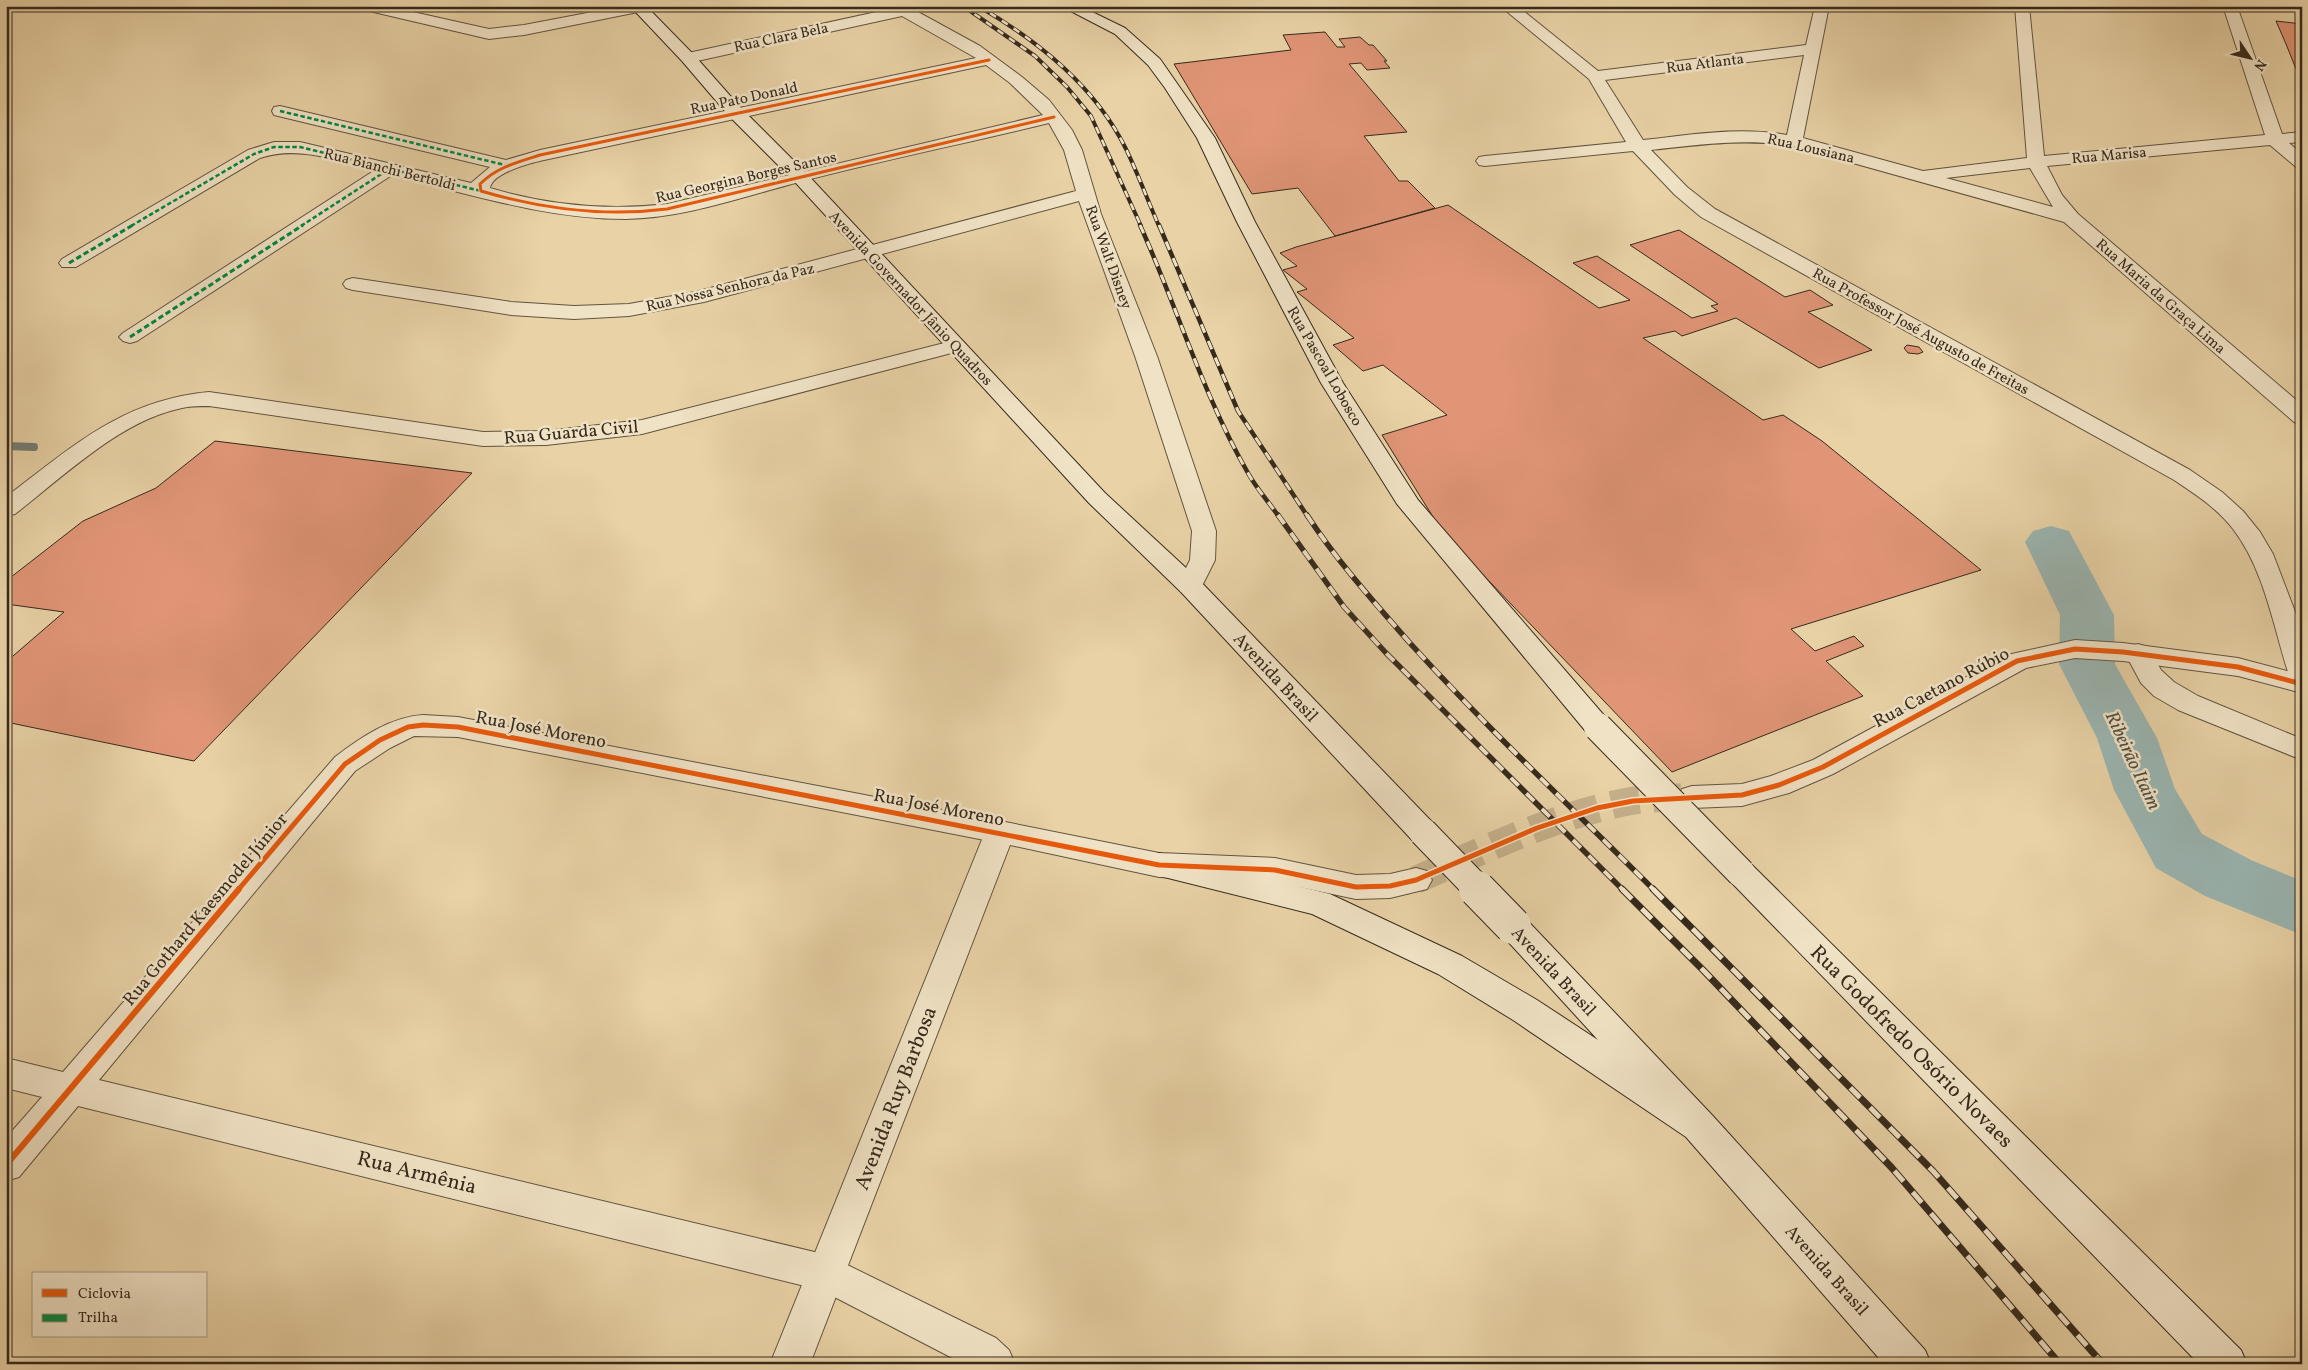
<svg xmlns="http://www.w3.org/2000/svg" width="2308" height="1370" font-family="Vollkorn,serif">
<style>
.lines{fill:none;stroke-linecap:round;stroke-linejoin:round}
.stream{stroke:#727d76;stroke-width:8}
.river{fill:#9ab5b1;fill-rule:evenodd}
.building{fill:#e09576;stroke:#362a1d}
.tertiary-tunnel{stroke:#c4b08b;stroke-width:28;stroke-dasharray:28 14;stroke-linecap:butt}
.minor-casing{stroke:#62543f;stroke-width:2}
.tertiary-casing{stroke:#62543f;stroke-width:2}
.secondary-casing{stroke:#362a1d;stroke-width:2}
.minor{fill:#f0e2c5;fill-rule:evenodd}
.tertiary{fill:#f0e2c5;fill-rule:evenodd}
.secondary{fill:#f0e2c5;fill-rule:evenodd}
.rail-far3-casing{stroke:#362a1d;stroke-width:4}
.rail-far2-casing{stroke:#362a1d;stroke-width:4.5}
.rail-far1-casing{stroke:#362a1d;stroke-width:5.5}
.rail-casing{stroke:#362a1d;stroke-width:7}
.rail-far3{stroke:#f0e2c5;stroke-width:2.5;stroke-dasharray:7;stroke-linecap:butt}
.rail-far2{stroke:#f0e2c5;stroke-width:3;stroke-dasharray:9;stroke-linecap:butt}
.rail-far1{stroke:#f0e2c5;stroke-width:4;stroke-dasharray:11;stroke-linecap:butt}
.rail{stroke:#f0e2c5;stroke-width:5;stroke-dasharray:14;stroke-linecap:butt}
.secondary-bridge-far1-casing{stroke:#362a1d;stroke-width:30;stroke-linecap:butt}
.secondary-bridge-casing{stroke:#362a1d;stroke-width:38;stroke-linecap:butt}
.secondary-bridge-far1{stroke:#f0e2c5;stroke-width:28}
.secondary-bridge{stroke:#f0e2c5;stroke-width:36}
.quiet-far1{stroke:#00873e;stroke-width:2.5;stroke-dasharray:4.5 2.5;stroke-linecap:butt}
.quiet{stroke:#00873e;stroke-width:3;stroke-dasharray:5.5 3;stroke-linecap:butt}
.cycleway-far2-casing{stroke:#f0e2c5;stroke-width:5}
.cycleway-far1-casing{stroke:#f0e2c5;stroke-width:8}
.cycleway-casing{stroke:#f0e2c5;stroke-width:9}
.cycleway-far2{stroke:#e8590c;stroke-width:3}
.cycleway-far1{stroke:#e8590c;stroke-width:5}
.cycleway{stroke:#e8590c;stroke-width:6}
.labels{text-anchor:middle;stroke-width:5;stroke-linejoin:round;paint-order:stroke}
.far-street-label{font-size:15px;fill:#362a1d;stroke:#f0e2c5}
.street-label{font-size:18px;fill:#362a1d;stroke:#f0e2c5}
.water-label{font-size:19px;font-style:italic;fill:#4f4d42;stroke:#f0e2c5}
.near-street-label{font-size:21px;fill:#362a1d;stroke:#f0e2c5}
</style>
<rect width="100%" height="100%" fill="#e8d2a6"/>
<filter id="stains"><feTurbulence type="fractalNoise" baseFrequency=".004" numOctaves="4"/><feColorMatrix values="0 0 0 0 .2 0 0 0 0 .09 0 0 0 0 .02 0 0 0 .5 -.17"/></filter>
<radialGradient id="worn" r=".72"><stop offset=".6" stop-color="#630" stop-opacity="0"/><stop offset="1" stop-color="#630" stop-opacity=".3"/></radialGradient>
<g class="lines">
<path class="stream" d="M6,446l28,1"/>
<path class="river" d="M2051,526l18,5 45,84 1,49 42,74 18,51 27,45 49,26 51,21v54l-97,-39 -49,-28 -42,-78 -17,-52 -38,-74 1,-49 -35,-73 8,-11z"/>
</g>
<path class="building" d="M2276,21l26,3v60l-16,-40z
M1325,32l12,15h8l-6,-8 21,-2 9,8h4l14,16h-3l6,7 -23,2 -6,-7 -12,1 58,68 -43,4 35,45h9l27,27 -100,28 -37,-48 -46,6 -78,-130 117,-14 -8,-15z
M1448,205l151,103 31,-8 -57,-37 24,-7 95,62 26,-7 -7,-5 7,-2 -88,-59 49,-15 106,67 25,-7 23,15 -25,7 64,38 -53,18 -83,-50 -54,18 -7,-5 -32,7 120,82 20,-5 39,26 159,129 -190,59 24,22 39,-15 10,10 -38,15 37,35 -191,76 -229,-239 -61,-98 65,-20 -64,-50 -20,6 -30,-26 21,-7 -57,-46 10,-3 -24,-19 14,-4 -17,-13 16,-6z
M1907,345l12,2 4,5 -5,2 -10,-1 -4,-5z
M215,441l257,32 -278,288 -188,-39v-60l58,-50 -58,-8v-23l77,-60 73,-33z"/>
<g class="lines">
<path class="tertiary-tunnel" d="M1416,880c70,-31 139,-65 215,-79 19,-3 38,-3 57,-4"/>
<defs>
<path id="minor" d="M358,6h28l103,23 35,-4 100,-19h31l-7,4 -124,25 -35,4 -124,-29z
M888,6h19l73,40 42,31 27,23 23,30 10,20 19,64 56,142 59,175 -1,29 -16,32 -9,2 -9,-2 -4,-6 13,-26 2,-29 -57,-175 -56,-155 -375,101 -75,14 -55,3 -63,-4 -158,-25 -7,-2 -3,-4 3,-4 7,-2 158,24 63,4 55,-2 66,-12 381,-101 -12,-41 -15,-27c-82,20 -165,37 -246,58 -58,15 -117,37 -177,38 -80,0 -157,-25 -234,-44l-255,166 -7,2 -7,-2 -4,-4 4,-4 252,-163c-38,-9 -77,-25 -115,-12l-184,109h-14l-3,-4 3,-4 186,-109 26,-8h26l171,41 19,-16 -216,-52 -2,-4 2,-4 6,-1 226,54 34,-10 436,-92 -74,-42 -214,47 -8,-5 8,-5 202,-44zM986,65l24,18 33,32 -376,89c-60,7 -120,1 -177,-16 2,-15 40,-25 54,-28z
M1500,6h17l81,65 208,-26 9,-39h14l-26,132 120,33 104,-13 -12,-152h14l15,150 221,-21 -42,-129h14l45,128 20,-2v10l-13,1 13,11v14l-6,-1 -26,-22 -223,21 15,29 16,19 224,191v19l-8,-2 -230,-200 -272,-76c-47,-8 -93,-1 -141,4l36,37 28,22 475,261 32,22 21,19 17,21 13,22 29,76v51l-10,-2 -4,-7c-15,-47 -24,-103 -55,-143 -16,-21 -38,-35 -59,-49l-473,-263 -26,-22 -42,-44 -148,15 -6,-1 -3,-4 3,-4 6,-1 141,-14 -37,-63zM1804,55l-17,80c-48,-9 -97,0 -144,5l-38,-60zM2030,168l23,39 -107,-29z
M956,340l7,2 4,4 -4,4 -321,84 -96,11 -63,1 -274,-40c-9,0 -18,0 -27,2 -61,12 -119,69 -167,106l-9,2v-19c66,-50 116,-97 203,-105l274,40 63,-1 96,-11z
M2138,644l10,3 13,23 13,12 24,14 104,43v21l-124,-50 -24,-14 -13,-13 -16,-30 3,-6z
M423,715l35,2 542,104 11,3 4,8 -4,8 -11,3 -542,-106 -44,-1 -24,12 -35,23 -256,309 728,175 169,83 13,12 6,14h-51l-143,-74 -743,-184 -59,71 -13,4v-43l36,-41 -36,-9v-30l57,14 272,-315c25,-19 55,-40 88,-42z"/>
<path id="tertiary" d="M2075,640l48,3 115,15 64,17v18l-64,-17 -115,-15 -48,-3 -49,10 -193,106 -44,19 -47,13 -50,2 -10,-3 -5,-8 5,-8 10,-3 50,-2 29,-8 42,-16 194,-105z
M1000,821l159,32 116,5 81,17 34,-1 26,-6 11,3 5,9 -5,9 -37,9 -34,1 -81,-17 -116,-5 -149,-32 -200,519h-40l215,-532 4,-8z"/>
<path id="secondary" d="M630,6h16l48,49 47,53 65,65 299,320 94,87 235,244 4,8 -4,8 -11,3 -11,-3 -231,-248 -92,-89 -295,-322 -65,-65 -47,-55z
M1061,6h19l45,22 35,31 55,79 40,84 88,161 75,117 190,220 4,7 -4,7 -10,3 -10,-3 -191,-230 -76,-121 -84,-161 -40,-84 -32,-50 -17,-23 -33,-31z
M1159,853l171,41 132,62 75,44 61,40 -96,-105 -5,-9 5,-9 11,-4 11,4 188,198 213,235 6,14h-47l-198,-227 -173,-117 -75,-46 -126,-60 -164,-41 -4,-8 4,-8z
M1741,861l11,4 489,485 6,14h-48l-469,-483 -5,-8 5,-8z"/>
</defs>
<use href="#minor" class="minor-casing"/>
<use href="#tertiary" class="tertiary-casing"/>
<use href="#secondary" class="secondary-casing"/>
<use href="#minor" class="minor"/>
<use href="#tertiary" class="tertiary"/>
<use href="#secondary" class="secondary"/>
<defs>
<path id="rail-far3" d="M963,6l72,50 32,31 24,29 50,110
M978,6c60,35 117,80 148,143 12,25 22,52 33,77"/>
<path id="rail-far2" d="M1140,225c37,82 63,170 108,248 8,15 21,29 31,44
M1159,225l79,186 70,106"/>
<path id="rail-far1" d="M1278,515l66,92 42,46 237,237
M1307,515c30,46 66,86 102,127 78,86 163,166 245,248"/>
<path id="rail" d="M1622,889l82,82 188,197 168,196
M1653,889l280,282 170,193"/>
</defs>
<use href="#rail-far3" class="rail-far3-casing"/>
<use href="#rail-far2" class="rail-far2-casing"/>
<use href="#rail-far1" class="rail-far1-casing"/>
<use href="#rail" class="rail-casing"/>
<use href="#rail-far3" class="rail-far3"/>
<use href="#rail-far2" class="rail-far2"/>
<use href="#rail-far1" class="rail-far1"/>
<use href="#rail" class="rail"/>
<defs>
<path id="secondary-bridge-far1" d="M1598,727l143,146
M1423,832l56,58"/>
<path id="secondary-bridge" d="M1477,889l36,37"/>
</defs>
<use href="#secondary-bridge-far1" class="secondary-bridge-far1-casing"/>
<use href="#secondary-bridge" class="secondary-bridge-casing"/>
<use href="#secondary-bridge-far1" class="secondary-bridge-far1"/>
<use href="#secondary-bridge" class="secondary-bridge"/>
<path class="quiet-far1" d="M280,111l225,54
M131,226l123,-72 20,-7h26l181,44
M301,226l88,-57"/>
<path class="quiet" d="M69,263l64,-38
M130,337l173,-112"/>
<defs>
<path id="cycleway-far2" d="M989,60l-449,95c-22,7 -43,12 -60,29l1,7c61,18 123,26 186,18l387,-92"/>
<path id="cycleway-far1" d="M238,890l107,-126 35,-24 28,-13 15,-2 35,2 701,138 116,5 81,17 34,-1 26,-6 121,-52 60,-20 36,-7 109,-6 37,-10 44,-18 194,-106 58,-12 48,3 115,15 64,17"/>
<path id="cycleway" d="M6,1165l233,-276"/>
</defs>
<use href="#cycleway-far2" class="cycleway-far2-casing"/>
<use href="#cycleway-far1" class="cycleway-far1-casing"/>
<use href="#cycleway" class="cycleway-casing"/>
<use href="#cycleway-far2" class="cycleway-far2"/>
<use href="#cycleway-far1" class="cycleway-far1"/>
<use href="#cycleway" class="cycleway"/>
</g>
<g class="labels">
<g class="far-street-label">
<text transform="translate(781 37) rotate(-12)" y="5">Rua Clara Bela</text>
<text transform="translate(1705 63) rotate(-7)" y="5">Rua Atlanta</text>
<text transform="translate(744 98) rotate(-12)" y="5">Rua Pato Donald</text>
<text transform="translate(1811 148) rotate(13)" y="5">Rua Lousiana</text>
<text transform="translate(2109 155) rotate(-5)" y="5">Rua Marisa</text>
<text transform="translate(390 169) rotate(14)" y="5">Rua Bianchi Bertoldi</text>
<text transform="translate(746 177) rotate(-13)" y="5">Rua Georgina Borges Santos</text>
<text transform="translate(1109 257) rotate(70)" y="5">Rua Walt Disney</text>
<text transform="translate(730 287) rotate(-13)" y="5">Rua Nossa Senhora da Paz</text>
<text transform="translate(2161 296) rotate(41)" y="5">Rua Maria da Graça Lima</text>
<text transform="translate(911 298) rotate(47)" y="5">Avenida Governador Jânio Quadros</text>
<text transform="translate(1921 331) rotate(29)" y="5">Rua Professor José Augusto de Freitas</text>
<text transform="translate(1325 366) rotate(60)" y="5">Rua Pascoal Lobosco</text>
</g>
<g class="street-label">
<text transform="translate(571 432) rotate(-5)" y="6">Rua Guarda Civil</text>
<text transform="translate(1276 677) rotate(47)" y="6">Avenida Brasil</text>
<text transform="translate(1941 687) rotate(-28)" y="6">Rua Caetano Rúbio</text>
<text transform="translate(541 729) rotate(11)" y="6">Rua José Moreno</text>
<text transform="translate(939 807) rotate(11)" y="6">Rua José Moreno</text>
<text transform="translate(205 909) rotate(-50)" y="6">Rua Gothard Kaesmodel Júnior</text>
<text transform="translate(1554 971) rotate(47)" y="6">Avenida Brasil</text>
<text transform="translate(1827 1270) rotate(48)" y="6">Avenida Brasil</text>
</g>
<g class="water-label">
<text transform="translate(2134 760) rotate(65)" y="7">Ribeirão Itaim</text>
</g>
<g class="near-street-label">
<text transform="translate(1912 1046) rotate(45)" y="7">Rua Godofredo Osório Novaes</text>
<text transform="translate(895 1098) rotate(-69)" y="7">Avenida Ruy Barbosa</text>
<text transform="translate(417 1172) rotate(14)" y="7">Rua Armênia</text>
</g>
</g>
<rect width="2308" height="1370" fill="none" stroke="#e8d2a6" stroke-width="25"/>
<rect x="8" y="8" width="2293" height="1355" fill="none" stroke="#362a1d" stroke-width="2.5"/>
<rect x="12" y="12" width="2283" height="1345" fill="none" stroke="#362a1d"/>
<rect x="32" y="1272" width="175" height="65" fill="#f0e2c5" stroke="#a69882"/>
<rect x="42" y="1289" width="25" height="8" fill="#e8590c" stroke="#a69882"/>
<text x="78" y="1298" font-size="15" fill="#362a1d">Ciclovia</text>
<rect x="42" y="1314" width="25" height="8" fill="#00873e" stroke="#a69882"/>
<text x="78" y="1322" font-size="15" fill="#362a1d">Trilha</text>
<g transform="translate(2250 58) rotate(125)" stroke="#f0e2c5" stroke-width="4" paint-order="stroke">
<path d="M0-4L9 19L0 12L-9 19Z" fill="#362a1d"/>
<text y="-8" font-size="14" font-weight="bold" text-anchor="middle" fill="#362a1d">N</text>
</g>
<rect width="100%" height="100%" filter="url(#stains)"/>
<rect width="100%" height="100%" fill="url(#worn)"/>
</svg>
